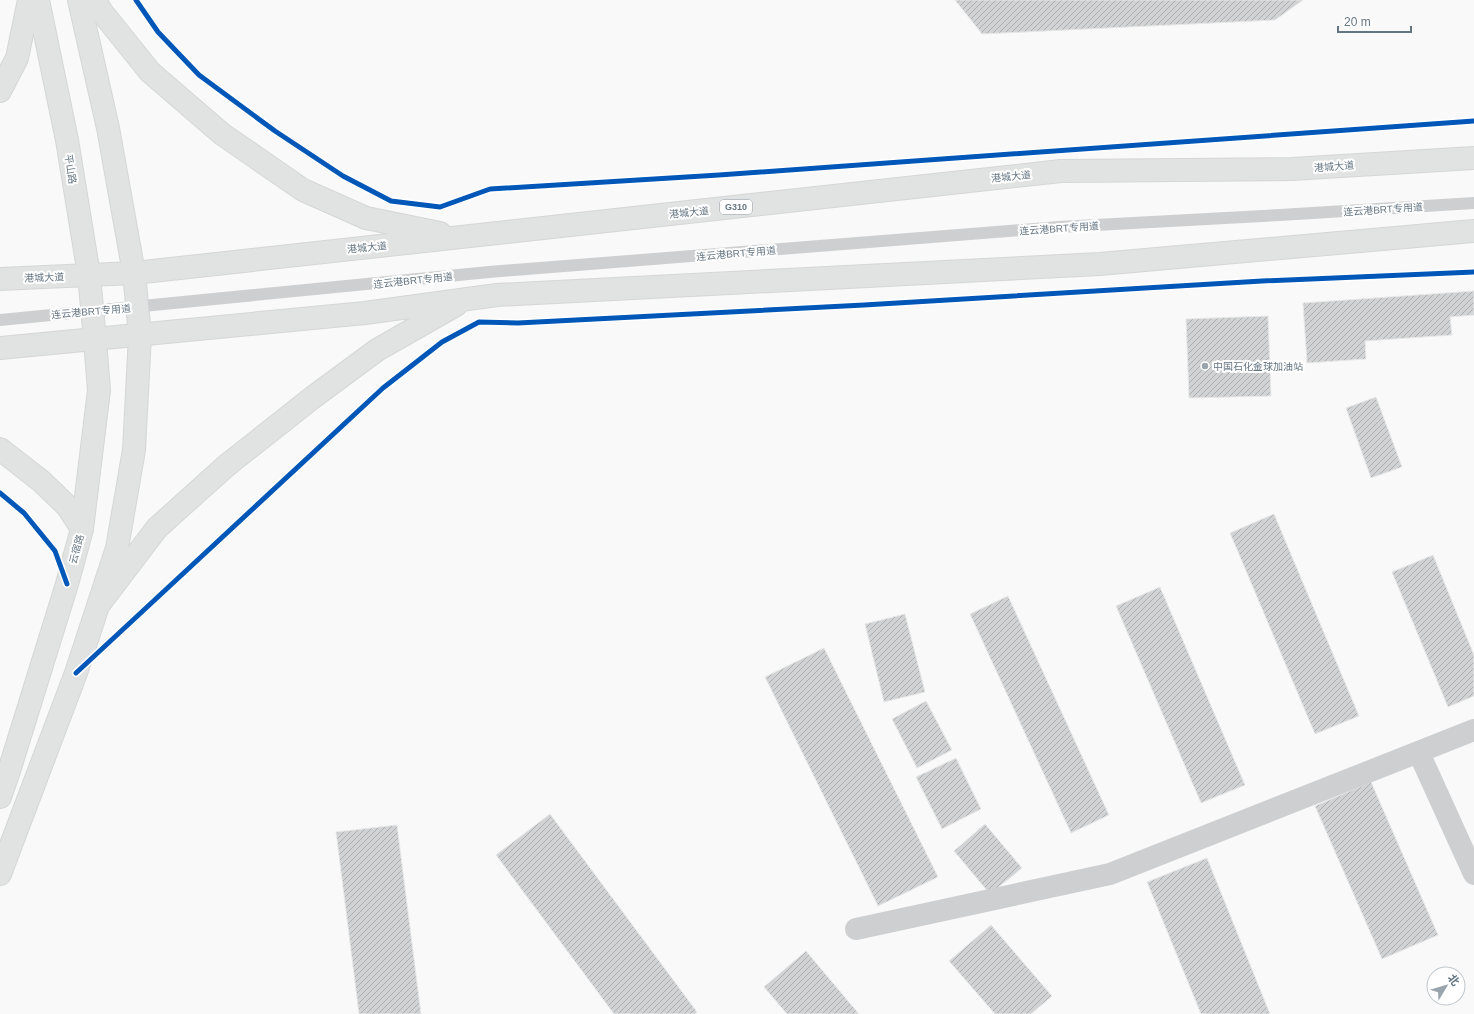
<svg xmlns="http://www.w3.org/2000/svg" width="1474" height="1014" font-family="Arial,'Noto Sans SC',sans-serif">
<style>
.building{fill:url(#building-hatch);stroke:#e8e8e8}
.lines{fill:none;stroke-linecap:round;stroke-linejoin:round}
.secondary-casing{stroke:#d5d6d7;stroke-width:24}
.primary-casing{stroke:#d5d6d7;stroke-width:24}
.trunk-casing{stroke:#d5d6d6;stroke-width:24}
.service{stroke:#cecfd0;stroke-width:12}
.minor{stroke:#cecfd0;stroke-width:22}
.secondary{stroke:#e1e2e2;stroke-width:22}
.primary{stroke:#e1e2e2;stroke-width:22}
.trunk{stroke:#e1e2e2;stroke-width:22}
.cycleway-casing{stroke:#fff;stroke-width:8}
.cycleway{stroke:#0057b8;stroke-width:5}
.poi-dot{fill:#99a4ac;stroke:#fff;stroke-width:1.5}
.labels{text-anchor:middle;stroke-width:4;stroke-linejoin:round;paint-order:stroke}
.shield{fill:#fff;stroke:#939fa8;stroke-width:1}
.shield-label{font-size:9px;font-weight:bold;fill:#657683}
.street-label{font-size:10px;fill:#657683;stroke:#fff}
.poi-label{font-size:10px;fill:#657683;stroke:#fff;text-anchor:start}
</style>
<defs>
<pattern id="building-hatch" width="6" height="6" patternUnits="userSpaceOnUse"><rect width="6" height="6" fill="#d0d2d3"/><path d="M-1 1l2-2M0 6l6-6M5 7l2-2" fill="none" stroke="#acafb1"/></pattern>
</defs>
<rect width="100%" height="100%" fill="#f9f9f9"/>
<path class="building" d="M955,0h348l-28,20 -293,14z
M1474,291v24l-24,2 2,18 -87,6 1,18 -59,4 -4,-60z
M1268,316l3,80 -82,2 -3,-79z
M1376,397l26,70 -31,11 -25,-70z
M1274,514l85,202 -44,18 -85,-201z
M1433,555l41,100v41l-26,11 -56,-135z
M1160,587l85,198 -44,18 -85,-197z
M1008,596l101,219 -38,18 -101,-219z
M905,614l20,78 -41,10 -19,-78z
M824,648l114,229 -60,29 -113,-229z
M926,701l26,49 -35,18 -25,-49z
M956,758l25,51 -39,20 -26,-52z
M1371,782l67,153 -56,24 -67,-153z
M550,814l147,198 -2,2h-81l-118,-159z
M985,824l37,44 -32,26 -36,-43z
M397,825l24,189h-62l-23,-182z
M1207,858l63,156h-69l-54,-132z
M991,925l61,71 -21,18h-36l-46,-53z
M806,951l53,63h-72l-23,-27z"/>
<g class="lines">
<defs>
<path id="secondary" d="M0,797l9,-26 58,-187 15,-55 17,-139 -4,-50
M0,874l76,-201 41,-125 17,-98 6,-115"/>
<path id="primary" d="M38,0l29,140 22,135 6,65
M79,0l29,128 26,145 6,62"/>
<path id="trunk" d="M95,0l6,11 49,61 72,62 81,56 63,28 74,15
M0,91l17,-33 12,-58
M0,279l134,-6 927,-102 231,-2 182,-11
M0,348l365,-35 132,-18 603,-31 374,-33
M0,449l41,32 26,25 15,23
M100,603l57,-75 69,-62 86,-68 65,-48 79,-45"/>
</defs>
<use href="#secondary" class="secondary-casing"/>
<use href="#primary" class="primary-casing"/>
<use href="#trunk" class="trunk-casing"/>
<path class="service" d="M0,320l489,-48 570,-45 221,-12 194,-12"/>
<path class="minor" d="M1419,753l55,121
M856,929l254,-55 364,-144"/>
<use href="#secondary" class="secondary"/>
<use href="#primary" class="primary"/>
<use href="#trunk" class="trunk"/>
<defs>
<path id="cycleway" d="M136,0l22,32 41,43 76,56 68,45 48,25 49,6 50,-18 229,-14 755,-54
M0,493l24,20 31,38 12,33
M76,673l307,-285 59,-46 37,-20 39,1 346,-18 398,-24 212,-9"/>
</defs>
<use href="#cycleway" class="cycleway-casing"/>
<use href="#cycleway" class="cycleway"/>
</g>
<circle class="poi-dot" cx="1205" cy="366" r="4"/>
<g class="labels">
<rect class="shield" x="720" y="200" width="32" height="14" rx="3"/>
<g class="shield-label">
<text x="736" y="210">G310</text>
</g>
<g class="street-label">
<text transform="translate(1334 166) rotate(-4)" y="4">港城大道</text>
<text transform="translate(71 169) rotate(81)" y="4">平山路</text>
<text transform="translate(1011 176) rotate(-6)" y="4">港城大道</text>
<text transform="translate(1383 209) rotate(-4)" y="4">连云港BRT专用道</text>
<text transform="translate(689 212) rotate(-6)" y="4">港城大道</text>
<text transform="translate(1059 228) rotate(-4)" y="4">连云港BRT专用道</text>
<text transform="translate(367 247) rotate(-6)" y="4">港城大道</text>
<text transform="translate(736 253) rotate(-5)" y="4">连云港BRT专用道</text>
<text transform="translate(44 277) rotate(-2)" y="4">港城大道</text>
<text transform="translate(413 280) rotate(-6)" y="4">连云港BRT专用道</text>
<text transform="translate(91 311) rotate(-5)" y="4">连云港BRT专用道</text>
<text transform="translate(76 549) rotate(-75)" y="4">云宿路</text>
</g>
<g class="poi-label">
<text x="1213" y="370">中国石化金球加油站</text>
</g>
</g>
<g transform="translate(1446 986) rotate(52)"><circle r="19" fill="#ffffff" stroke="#c1c8cd"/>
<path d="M0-3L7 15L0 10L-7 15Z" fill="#99a4ac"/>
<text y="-6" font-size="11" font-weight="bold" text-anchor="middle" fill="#657683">北</text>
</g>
<path d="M1338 26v6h73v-6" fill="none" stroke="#657683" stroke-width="2"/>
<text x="1344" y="26" font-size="12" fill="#657683" stroke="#ffffff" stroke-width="3" paint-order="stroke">20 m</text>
</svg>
